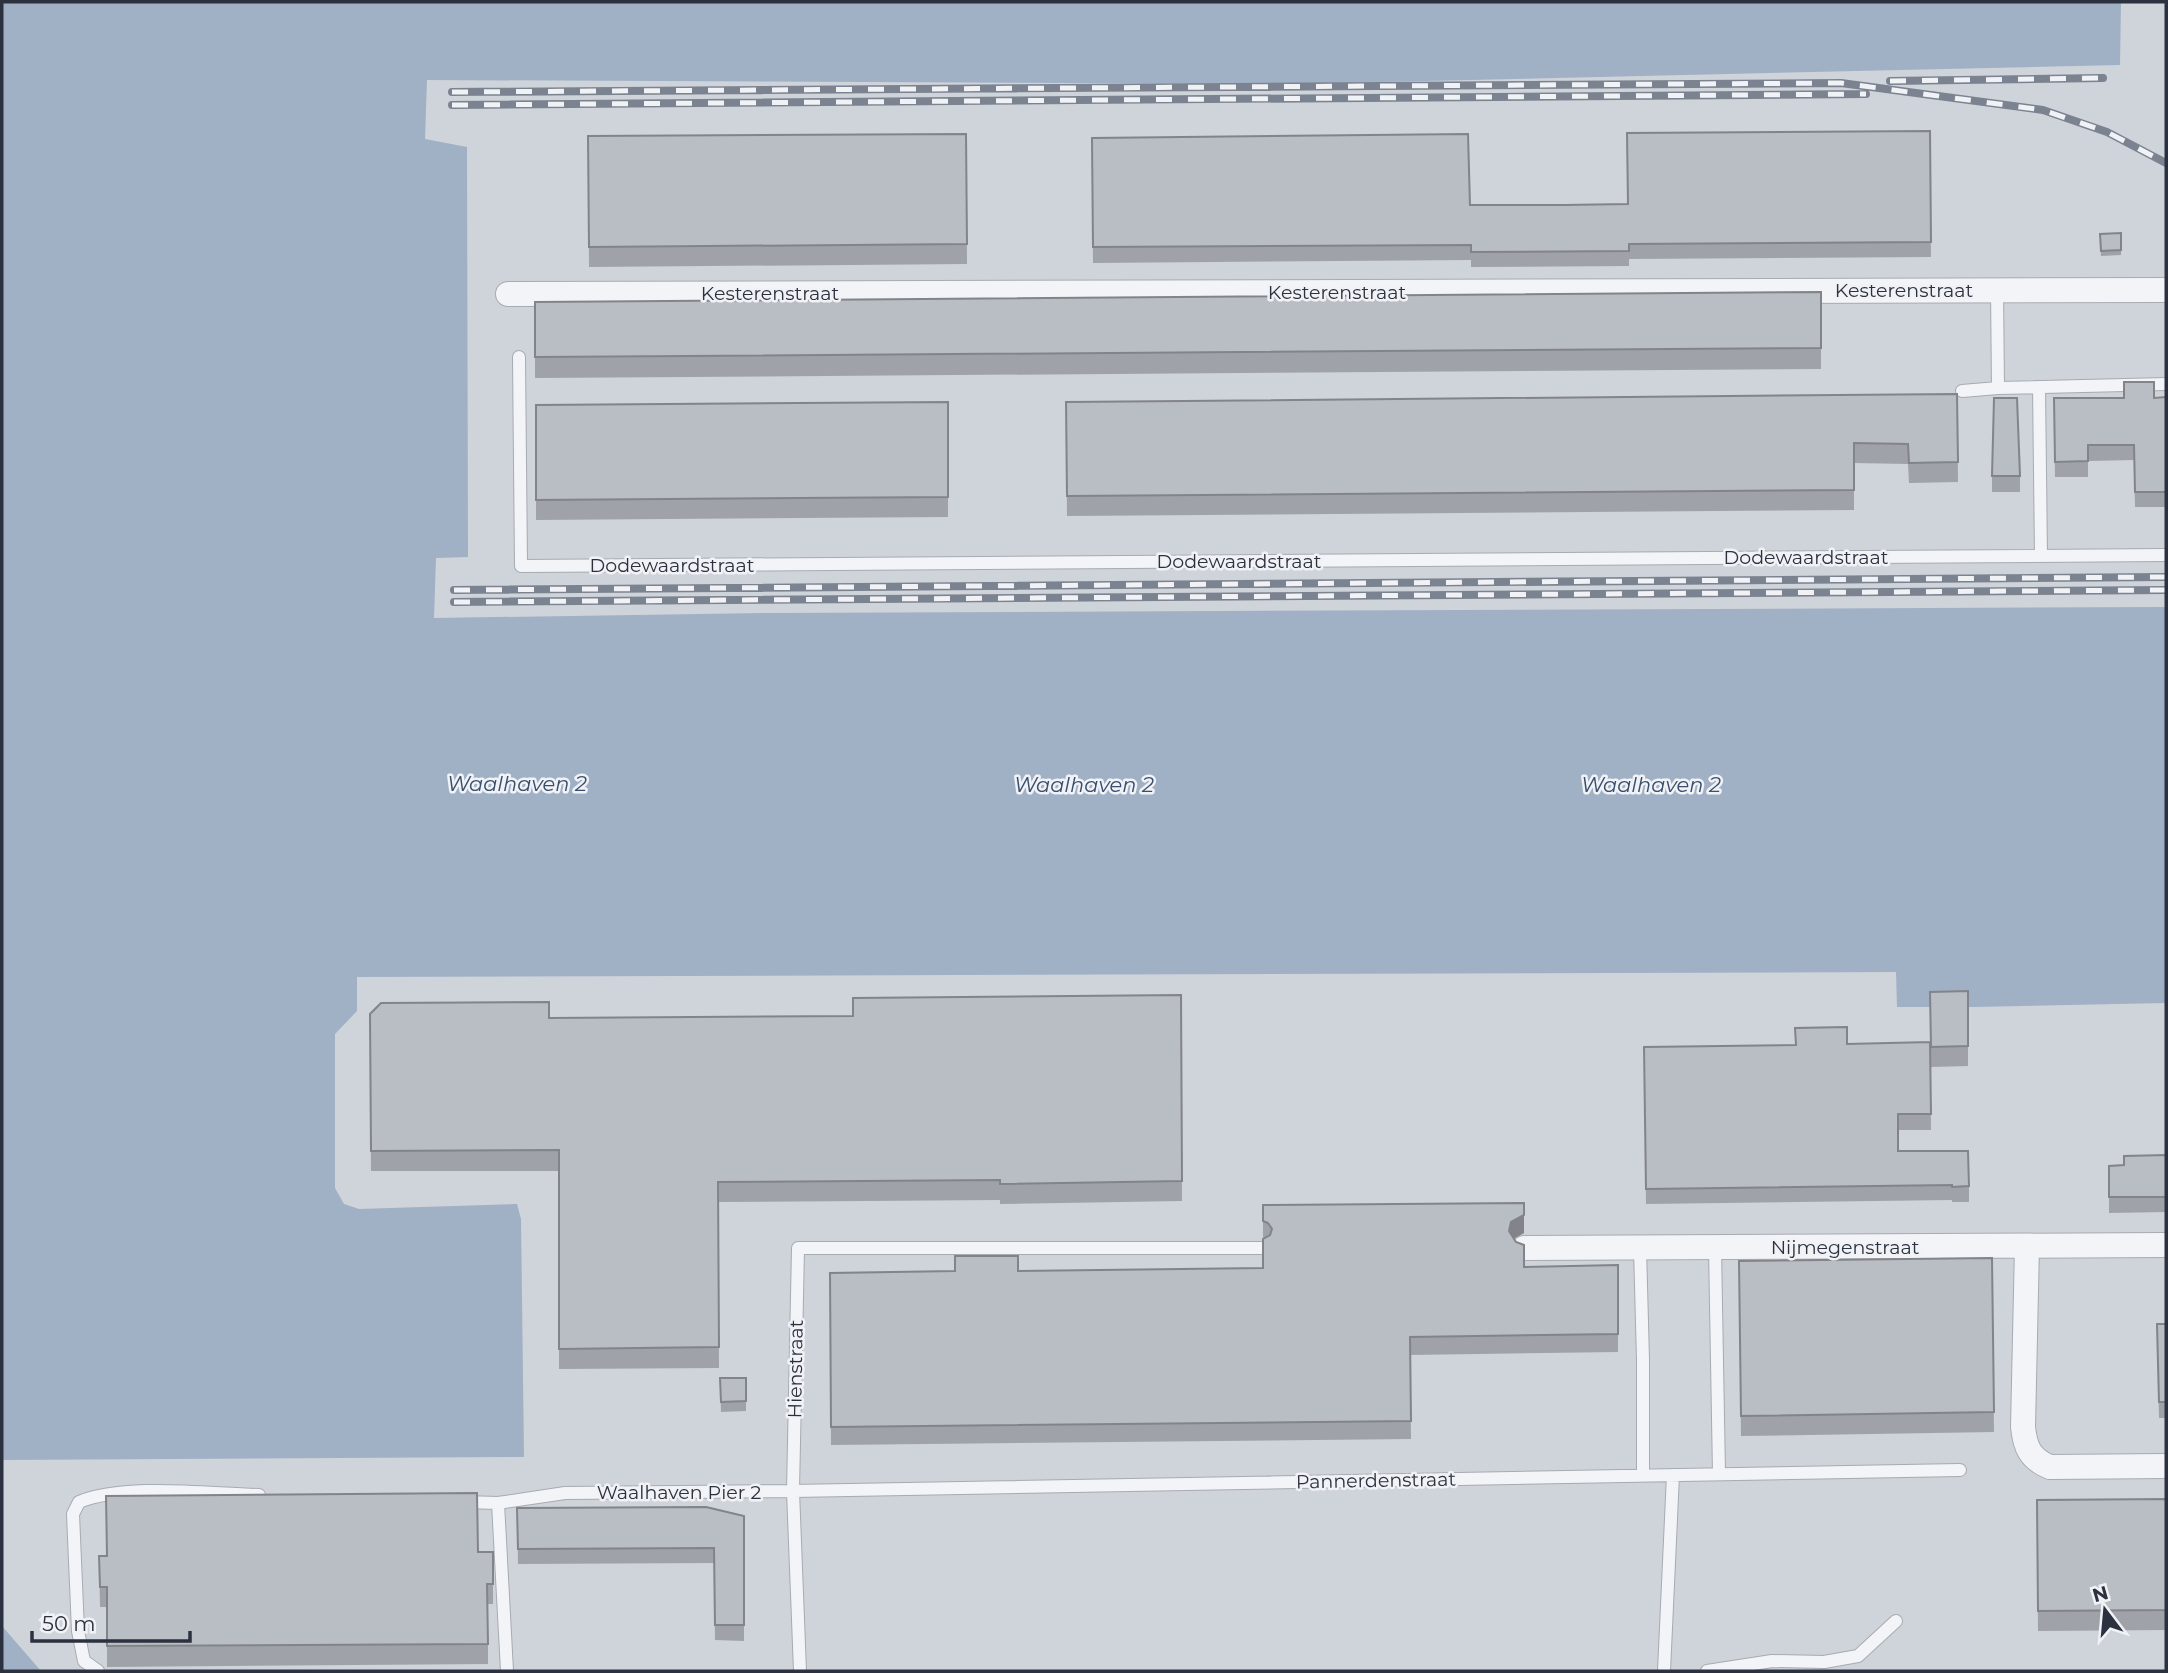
<svg xmlns="http://www.w3.org/2000/svg" width="2168" height="1673" font-family="Montserrat,sans-serif">
<style>
.built{fill:#cfd3da}
.water{fill:#a0b0c5}
.lines{fill:none;stroke-linecap:round;stroke-linejoin:round}
.service-casing{stroke:#a7abb2;stroke-width:14}
.minor-casing{stroke:#a7abb2;stroke-width:26}
.service{stroke:#f3f4f7;stroke-width:12}
.minor{stroke:#f3f4f7;stroke-width:24}
.rail-casing{stroke:#7c8390;stroke-width:8}
.rail{stroke:#f0f2f6;stroke-width:5;stroke-dasharray:16;stroke-linecap:butt}
.wall{fill:#9fa3a9}
.shaded-wall{fill:#828489}
.building{fill:#b9bdc4;stroke:#828489;stroke-width:2}
.labels{text-anchor:middle;stroke-width:5;stroke-linejoin:round;paint-order:stroke}
.street-label{font-size:19px;fill:#2b313e;stroke:#f0f2f6}
.water-label{font-size:21px;font-style:italic;fill:#394f6e;stroke:#f0f2f6}
</style>
<rect width="100%" height="100%" fill="#e1e4e8"/>
<path class="built" d="M2093,2h73v635l-1750,4 4,-596z
M2166,960v711h-2150l-14,-17v-211l320,-206 -8,-274z"/>
<path class="water" d="M2,2h2119l-1,63 -828,19 -865,-4 -2,59 42,8 1,410 -32,1 -2,60 336,-5 1396,-6v396l-194,4h-75l-1,-35 -1539,5v34l-22,23v154l9,16 15,5 158,-5 4,15 3,238 -522,3z
M2,1626l39,45h-39z"/>
<g class="lines">
<defs>
<path id="service" d="M1997,290l1,98 168,-4
M519,357l2,209 1645,-11
M2039,387l2,169
M1962,391l36,-3
M1640,1248l3,112v115
M1715,1248l4,226
M463,1502l35,1 67,-10 228,-2 1167,-21
M498,1503l9,168
M98,1671l-14,-10 -6,-30 -5,-117 6,-12c47,-19 129,-8 180,-7
M800,1671l-7,-180 5,-243h465
M1664,1671l9,-196
M1707,1671l65,-10 52,1 34,-6 38,-35"/>
<path id="minor" d="M508,294l1658,-4
M2027,1246l-4,181c2,20 7,32 27,40l116,-1
M1524,1248l642,-3"/>
</defs>
<use href="#service" class="service-casing"/>
<use href="#minor" class="minor-casing"/>
<use href="#service" class="service"/>
<use href="#minor" class="minor"/>
<defs>
<path id="rail" d="M1890,81l213,-3
M452,92l1389,-9 202,27 64,22 59,31
M452,105l1414,-11
M454,590l1712,-13
M454,602l1712,-12"/>
</defs>
<use href="#rail" class="rail-casing"/>
<use href="#rail" class="rail"/>
</g>
<path class="wall" d="M1930,131l1,126 -302,2v7l-158,1v-7l-378,3 -1,-125 378,67 158,-1z
M966,134l1,130 -378,3 -1,-131z
M2121,233v22l-20,1 -1,-22z
M1821,292v77l-1286,9v-76z
M1957,394l1,88 -49,1 -1,-19 -54,-1v47l-787,6 -1,-114z
M2166,397v110h-31l-1,-47 -46,1v16h-33l-1,-79z
M948,402v115l-412,3v-115z
M1992,476h28v16h-28z
M1968,991v75l-37,1 -1,-75z
M1181,995l1,206 -182,3v-4l-282,2 1,166 -160,1v-198h-188l-1,-157 179,4 304,-2z
M1930,1042l1,88h-33v21l71,35v16h-17v-2l-306,4 -2,-157 203,-3z
M2166,1155v57l-57,1v-47l15,-1z
M1263,1205l261,28 -10,6 10,28 94,-2v87l-208,3 1,84 -580,6 -1,-172 433,-5z
M1992,1258l2,174 -253,4 -2,-175z
M2157,1324h9v94h-7z
M720,1378h26v33l-25,1z
M2166,1499v131l-128,1 -1,-131z
M517,1508l227,8v125l-29,-1 -1,-77 -196,1z
M493,1552v52h-5v60l-381,3v-60h-7l-1,-51z"/>
<path class="shaded-wall" d="M1524,1215v18l-13,7 -2,-9 2,-9z"/>
<path class="building" d="M1930,131l1,111 -302,2v7l-158,1v-7l-378,2 -1,-109 376,-4 2,71h94l64,-1 -1,-71z
M966,134l1,110 -378,3 -1,-111z
M2121,233v17l-20,1 -1,-17z
M1821,292v56l-1286,9v-55z
M2124,382h30v16l12,-1v95h-31l-1,-47h-46v16l-33,1 -1,-64h70z
M1957,394l1,68 -49,1 -1,-19 -54,-1v47l-787,6 -1,-94z
M1994,398h23l3,78h-28z
M948,402v95l-412,3v-95z
M1968,991v55l-37,1 -1,-55z
M1181,995l1,186 -182,3v-4l-282,2 1,165 -160,2v-199l-188,1 -1,-137 11,-11 168,-1v16l304,-2v-18z
M1847,1027v17l83,-2 1,72h-33v37h70l1,35 -17,1v-2l-306,4 -2,-142 152,-2 -1,-17z
M2166,1155v42h-57v-31l15,-1v-9z
M1524,1203v12l-13,7 -2,9 7,11 8,3v22l94,-2v69l-208,3 1,84 -580,6 -1,-154 125,-2v-15h63v15l245,-3v-29l7,-4 2,-6 -4,-6 -5,-2v-16z
M1992,1258l2,154 -253,4 -2,-155z
M2157,1324h9v78h-7z
M720,1378h26v23l-25,1z
M477,1493l1,59h15v32h-6l1,60 -381,2v-59h-7l-1,-31h8l-1,-60z
M2166,1499v111l-128,1 -1,-111z
M706,1507l38,9v109h-29l-1,-77 -196,1 -1,-41z"/>
<g class="labels">
<g class="street-label">
<text x="1904" y="297">Kesterenstraat</text>
<text x="1337" y="299">Kesterenstraat</text>
<text x="770" y="300">Kesterenstraat</text>
<text x="1806" y="564">Dodewaardstraat</text>
<text x="1239" y="568">Dodewaardstraat</text>
<text x="672" y="572">Dodewaardstraat</text>
<text x="1845" y="1254">Nijmegenstraat</text>
<text transform="translate(795 1369) rotate(-89)" y="7">Hienstraat</text>
<text transform="translate(1376 1480) rotate(-1)" y="7">Pannerdenstraat</text>
<text x="679" y="1499">Waalhaven Pier 2</text>
</g>
<g class="water-label">
<text x="517" y="791">Waalhaven 2</text>
<text x="1084" y="792">Waalhaven 2</text>
<text x="1651" y="792">Waalhaven 2</text>
</g>
</g>
<rect width="2168" height="1673" fill="none" stroke="#2b313e" stroke-width="7"/>
<g transform="translate(2105 1610) rotate(344)" stroke="#f0f2f6" stroke-width="5" paint-order="stroke">
<path d="M0-5L12 26L0 18L-12 26Z" fill="#2b313e"/>
<text y="-10" font-size="19" font-weight="bold" text-anchor="middle" fill="#2b313e">N</text>
</g>
<path d="M32 1631v10h158v-10" fill="none" stroke="#2b313e" stroke-width="3.5"/>
<text x="42" y="1631" font-size="21" fill="#2b313e" stroke="#f0f2f6" stroke-width="5" paint-order="stroke">50 m</text>
</svg>
